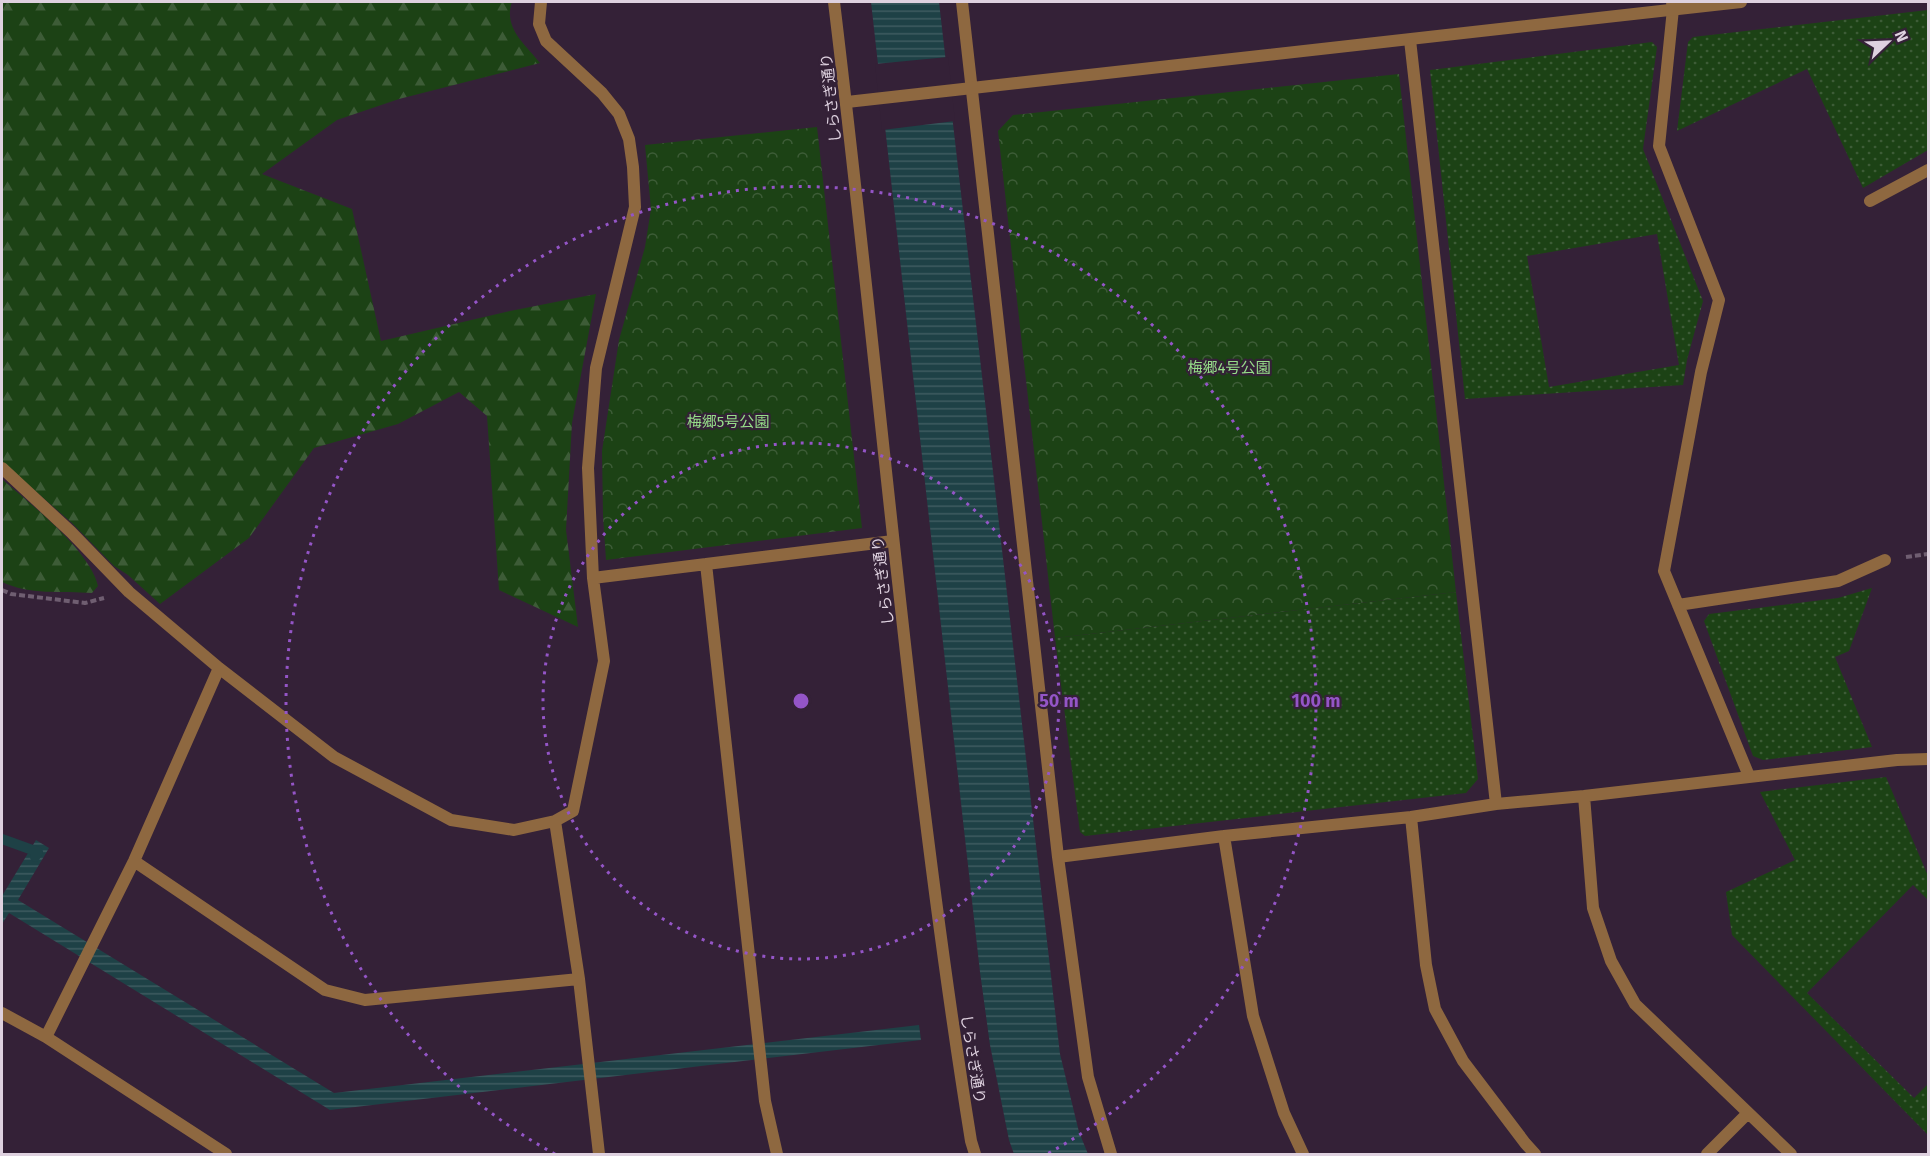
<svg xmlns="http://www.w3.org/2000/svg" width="1930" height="1156" font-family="'Fira Sans','Noto Sans JP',sans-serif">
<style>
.grass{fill:url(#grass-dots);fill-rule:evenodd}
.forest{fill:url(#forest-firs)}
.park{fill:url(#park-crowns)}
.water{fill:url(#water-rules)}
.pier{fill:#342137}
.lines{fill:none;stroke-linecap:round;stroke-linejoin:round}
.stream{stroke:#1e4146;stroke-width:10}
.path{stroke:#6f5e71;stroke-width:4;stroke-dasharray:6 3;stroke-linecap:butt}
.minor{stroke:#8e6840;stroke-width:12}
.tertiary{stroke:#8e6840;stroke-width:12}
.ring{fill:none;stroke:#9455c7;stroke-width:3;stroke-dasharray:3 6}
.labels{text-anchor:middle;stroke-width:4.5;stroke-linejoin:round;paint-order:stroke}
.street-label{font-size:15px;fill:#ded1df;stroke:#342137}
.park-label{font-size:15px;fill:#96dd89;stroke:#342137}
.centre{fill:#9455c7;stroke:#342137;stroke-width:3}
.ring-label{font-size:18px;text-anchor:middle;font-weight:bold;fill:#9455c7;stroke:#342137;stroke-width:4.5;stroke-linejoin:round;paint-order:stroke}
</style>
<defs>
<pattern id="grass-dots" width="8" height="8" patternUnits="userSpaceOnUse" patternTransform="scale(1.5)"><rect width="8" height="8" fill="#1c4215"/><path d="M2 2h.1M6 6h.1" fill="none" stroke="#3d5c37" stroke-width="1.8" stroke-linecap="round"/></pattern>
<pattern id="forest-firs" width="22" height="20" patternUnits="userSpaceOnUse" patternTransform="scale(1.5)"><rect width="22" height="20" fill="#1c4215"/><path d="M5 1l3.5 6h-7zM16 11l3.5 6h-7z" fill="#3d5c37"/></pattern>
<pattern id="park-crowns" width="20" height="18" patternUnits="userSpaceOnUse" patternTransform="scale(1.5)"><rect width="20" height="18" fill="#1c4215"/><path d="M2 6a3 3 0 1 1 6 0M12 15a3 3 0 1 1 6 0" fill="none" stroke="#3d5c37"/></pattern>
<pattern id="water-rules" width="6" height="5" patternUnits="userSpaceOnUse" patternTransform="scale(1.5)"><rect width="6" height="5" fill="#1e4146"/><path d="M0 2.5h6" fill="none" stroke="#3e5b60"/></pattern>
</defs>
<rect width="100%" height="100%" fill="#342137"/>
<path class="grass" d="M1928,10v140l-65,38 -56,-119 -130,62 11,-89 5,-5z
M1652,42l5,5 -14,102 60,152 -16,59 -4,25 -218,14 -35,-329zM1657,234l22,131 -130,22 -22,-131z
M1872,588l-23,63 -14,6 37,90 -109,13 -10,-4 -49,-135 5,-7 129,-16z
M1456,592l22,187 -12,14 -381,43 -5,-4 -25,-194z
M1886,777l42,99v24l-15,-15 -106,108 107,105 14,-14v51l-196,-200 -6,-43 69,-32 -35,-68z"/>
<path class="forest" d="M2,2h510c-9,26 13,42 28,61l-141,36 -62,21 -75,54 90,35 29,132 129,-30 86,-17 -24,129 -6,107 12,97 -79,-37 -12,-174 -28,-24 -61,32 -84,24 -65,90 -89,66 -32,-29 -14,-9 -42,-43 -70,-61z
M2,479c27,24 88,71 96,107l-6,7c-30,-2 -63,2 -90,-11z"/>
<path class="park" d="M1399,74l57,518 -401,46 -57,-507 15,-16z
M817,127l45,401 -256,32 -3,-44 -1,-65 17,-111 26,-93 6,-38 -6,-64z"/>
<path class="water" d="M871,2h68l121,1052 19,78 9,22h-74l-5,-14 -19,-95 -10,-73z
M36,840l13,8 -31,52 316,193 585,-68 2,15 -591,70 -321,-197 -7,11v-28z"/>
<path class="pier" d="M948,57l7,64 -73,9 -7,-66z"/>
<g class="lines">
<path class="stream" d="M2,839l36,13 -3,5"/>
<path class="path" d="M1906,557l22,-3
M2,590l9,4 74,9 19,-5"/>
<path class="minor" d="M541,2l-2,22 7,17 56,52 17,21 10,25 4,28 2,40 -39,161 -8,100 5,110
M962,2l96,855 30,220 23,77
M1672,2l1,7 -14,137 60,154 -18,72 -37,199 85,205
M1410,40l86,764
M1870,201l58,-31
M2,468l69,64 58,60 90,76 115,89 117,63 63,10 41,-9 18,-10 31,-150 -11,-83 300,-37
M706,564l59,537 12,53
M1678,605l160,-24 47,-21
M219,668l-85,193 -88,176 180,117
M1584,796l9,112 18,53 24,43 156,150
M1411,817l15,148 9,44 28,52 62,82 10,11
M555,821l24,158 20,175
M1224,836l29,180 31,97 19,41
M1058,857l166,-21 187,-19 85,-13 88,-8 313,-36 31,-1
M134,861l191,129 40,10 214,-21
M2,1013l44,24
M1707,1154l41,-41"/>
<path class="tertiary" d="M834,2c46,379 76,761 137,1139l4,13
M847,102l894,-100"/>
</g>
<g class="ring">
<circle cx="801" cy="701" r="258"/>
<path d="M555 1154A515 515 0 1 1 1047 1154"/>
</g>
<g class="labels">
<g class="street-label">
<text transform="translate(831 98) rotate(-96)" y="5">しらさぎ通り</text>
<text transform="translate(883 581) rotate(-97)" y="5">しらさぎ通り</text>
<text transform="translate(973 1059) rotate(81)" y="5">しらさぎ通り</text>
</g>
<g class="park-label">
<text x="1229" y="373">梅郷4号公園</text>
<text x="728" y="427">梅郷5号公園</text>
</g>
</g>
<circle cx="801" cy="701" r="9" class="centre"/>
<g class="ring-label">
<text x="1059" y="707">50 m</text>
<text x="1316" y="707">100 m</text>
</g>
<rect width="1930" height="1156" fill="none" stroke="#ded1df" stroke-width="6"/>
<g transform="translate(1888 42) rotate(67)" stroke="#342137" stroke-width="4.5" paint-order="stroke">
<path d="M0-4.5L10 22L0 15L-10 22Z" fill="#ded1df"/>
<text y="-9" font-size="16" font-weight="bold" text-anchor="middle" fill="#ded1df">N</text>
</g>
</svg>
